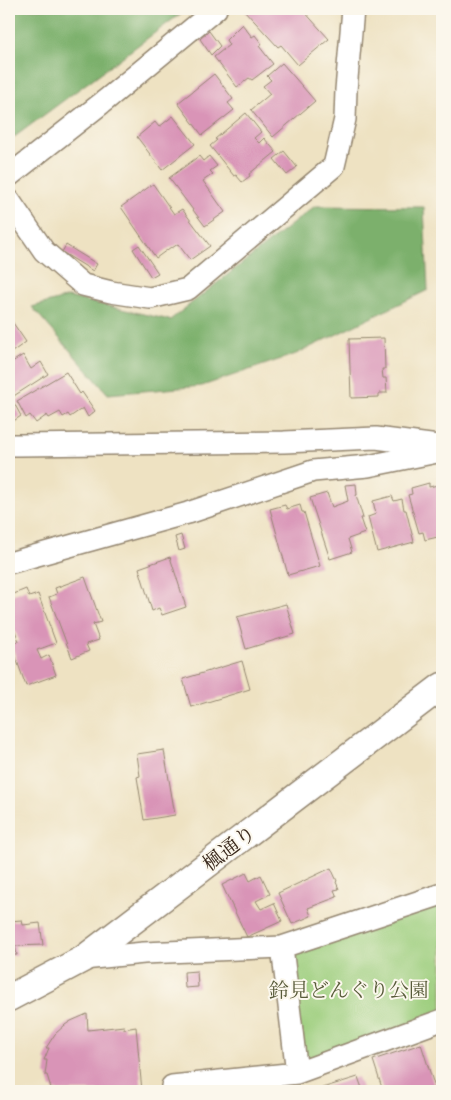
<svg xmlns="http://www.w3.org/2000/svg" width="451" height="1100" font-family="'Sorts Mill Goudy','Noto Serif JP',serif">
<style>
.green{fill:#9bcd7c;stroke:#6b7c4d}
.forest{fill:#7cb06c;stroke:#5c6d45}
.building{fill:#d994b7}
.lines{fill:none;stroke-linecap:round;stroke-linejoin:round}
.minor-casing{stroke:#948670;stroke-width:24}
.tertiary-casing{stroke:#948670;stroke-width:29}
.minor{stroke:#fff;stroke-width:21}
.tertiary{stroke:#fff;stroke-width:26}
.labels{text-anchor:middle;stroke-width:4;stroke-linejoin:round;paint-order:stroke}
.street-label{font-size:20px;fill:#3b2a1e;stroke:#fbf7ec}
.park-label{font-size:20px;fill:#585b3a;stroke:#fbf7ec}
</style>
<rect width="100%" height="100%" fill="#fbf7ec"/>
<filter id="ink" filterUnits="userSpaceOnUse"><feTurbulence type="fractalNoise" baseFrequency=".02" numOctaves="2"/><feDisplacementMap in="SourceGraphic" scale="10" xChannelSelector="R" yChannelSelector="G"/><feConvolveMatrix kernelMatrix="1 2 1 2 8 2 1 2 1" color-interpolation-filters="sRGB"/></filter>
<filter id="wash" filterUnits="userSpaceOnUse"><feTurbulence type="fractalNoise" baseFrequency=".0096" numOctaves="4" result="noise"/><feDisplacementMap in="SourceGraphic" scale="20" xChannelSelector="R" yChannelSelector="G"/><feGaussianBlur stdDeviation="1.12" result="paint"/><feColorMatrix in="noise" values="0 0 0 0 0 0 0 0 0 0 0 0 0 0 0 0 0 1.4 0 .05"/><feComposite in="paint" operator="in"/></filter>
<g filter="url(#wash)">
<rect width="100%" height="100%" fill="#eee2c2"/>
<path class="green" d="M442,894v126l-145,53 -15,-126z"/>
<path class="forest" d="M9,9h178l-178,132z
M315,206l109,1 4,83 -132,64 -94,32 -94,8 -76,-87 36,-10 102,23z"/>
<g id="blocks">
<path class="building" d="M243,9h59l27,30 -31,26 -17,-20 -3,2z
M242,24l10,13 3,-2 7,9 -3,2 14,18 -21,16 -3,-2 -12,9 -23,-30 15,-12 -3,-5z
M209,31l11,15 -9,9 -11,-16z
M282,63l33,38 -42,36 -22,-27 19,-16 -7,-8 8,-6 -4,-4z
M214,74l19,25 -5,4 6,7 -32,25 -24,-32z
M246,113l15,19 -7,6 5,5 5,-5 12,14 -27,22 1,2 -8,6 -6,-7 -2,1 -24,-30 7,-6 -2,-1z
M173,116l22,28 -33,26 -25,-33 18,-15 4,5z
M284,151l13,16 -10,8 -13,-16z
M199,156l4,5 6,-5 8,10 -7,5 3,3 -10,7 22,31 -20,14 -36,-48z
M153,184l21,30 8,-5 28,37 -20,14 -12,-16 -6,4 -1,-1 -15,11 -35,-51z
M66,245l31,19 -4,7 -31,-19z
M139,245l19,28 -7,4 -18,-28z
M9,317l17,25 -17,12z
M384,338l1,31h-3l1,9h3l1,15h-8v4l-28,1 -2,-59z
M23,355l8,14 10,-7 7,12 -39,25v-35z
M66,372l14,22 2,-2 13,19 -7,6 -5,-9 -13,9 -2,-3 -5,3 -3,-5 -11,6 -2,-3 -11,8 -6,-8 -4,3 -9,-17z
M14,403l7,13 -12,8v-17z
M429,483v4l13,-3v52l-17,4 -2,-8 -4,1 -11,-38 4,-1 -1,-6z
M356,484l1,11h-1l7,23h-3l5,15 -17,6 4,13 -22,7 -20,-61 17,-5 5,14 16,-6 -3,-16z
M392,496l2,5 8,-2 2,11h2l8,32 -37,10 -9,-35 8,-3 -3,-13z
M285,505l2,4 13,-4 2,7h2l16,54 -32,9 -18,-66z
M181,535l4,14 -6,2 -4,-14z
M170,557l16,50 -24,8 -3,-7 -7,3 -13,-43z
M85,577l16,45 -8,2 6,16 -13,4 3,7 -17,7 -23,-61 8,-3 -2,-6z
M26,589l3,8 9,-3 18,49 -19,7 4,9 8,-4 7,20 -30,11 -15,-42 8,-3 -4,-10 -6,3v-38z
M286,604l9,30 -49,15 -9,-32z
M242,661l8,28 -59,18 -8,-28z
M164,750l11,65 -31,5 -7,-43 3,-1 -3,-22z
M331,868l6,13 -1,1 3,7 -5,1 3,7 -29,11 3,8 -19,8 -14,-31z
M246,873l4,8 11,-6 9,19 -14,7 5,8 13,-6 8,18 -35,16 -25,-52z
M22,920l1,5 17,-2 3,22 -28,1 2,9h-8v-34z
M197,971l1,16 -13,1 -1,-16z
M87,1014l1,16 36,-4v3l12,-2 6,64h-89v-3h-2l-4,-13h-2l2,-15h-3l5,-12h-3l9,-14 10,-9 6,-4z
M421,1044l15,47h-53l-10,-31z
M358,1077l5,14h-40l-1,-3z"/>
</g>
</g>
<g filter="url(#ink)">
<use href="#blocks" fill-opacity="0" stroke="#948670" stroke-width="1"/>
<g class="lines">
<defs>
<path id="minor" d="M9,176l98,-77 109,-90
M9,200l35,51 39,34 28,7 39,6 38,-9 146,-123 11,-47 1,-29 7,-81
M9,445h10l265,-3 92,-4 62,8
M9,563l179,-50 125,-42 55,-5 74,-15
M282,947l15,126
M83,959l61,-6 138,-6 160,-53
M173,1091l-1,-5 125,-13 145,-53"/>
<path id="tertiary" d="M9,998l74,-39 359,-273"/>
</defs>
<use href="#minor" class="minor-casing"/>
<use href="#tertiary" class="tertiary-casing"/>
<use href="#minor" class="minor"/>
<use href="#tertiary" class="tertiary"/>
</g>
</g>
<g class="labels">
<g class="street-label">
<text transform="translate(229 848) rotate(-37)" y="7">楓通り</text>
</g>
<g class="park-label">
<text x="349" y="997">鈴見どんぐり公園</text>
</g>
</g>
<rect width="451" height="1100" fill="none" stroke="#fbf7ec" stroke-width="30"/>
</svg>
